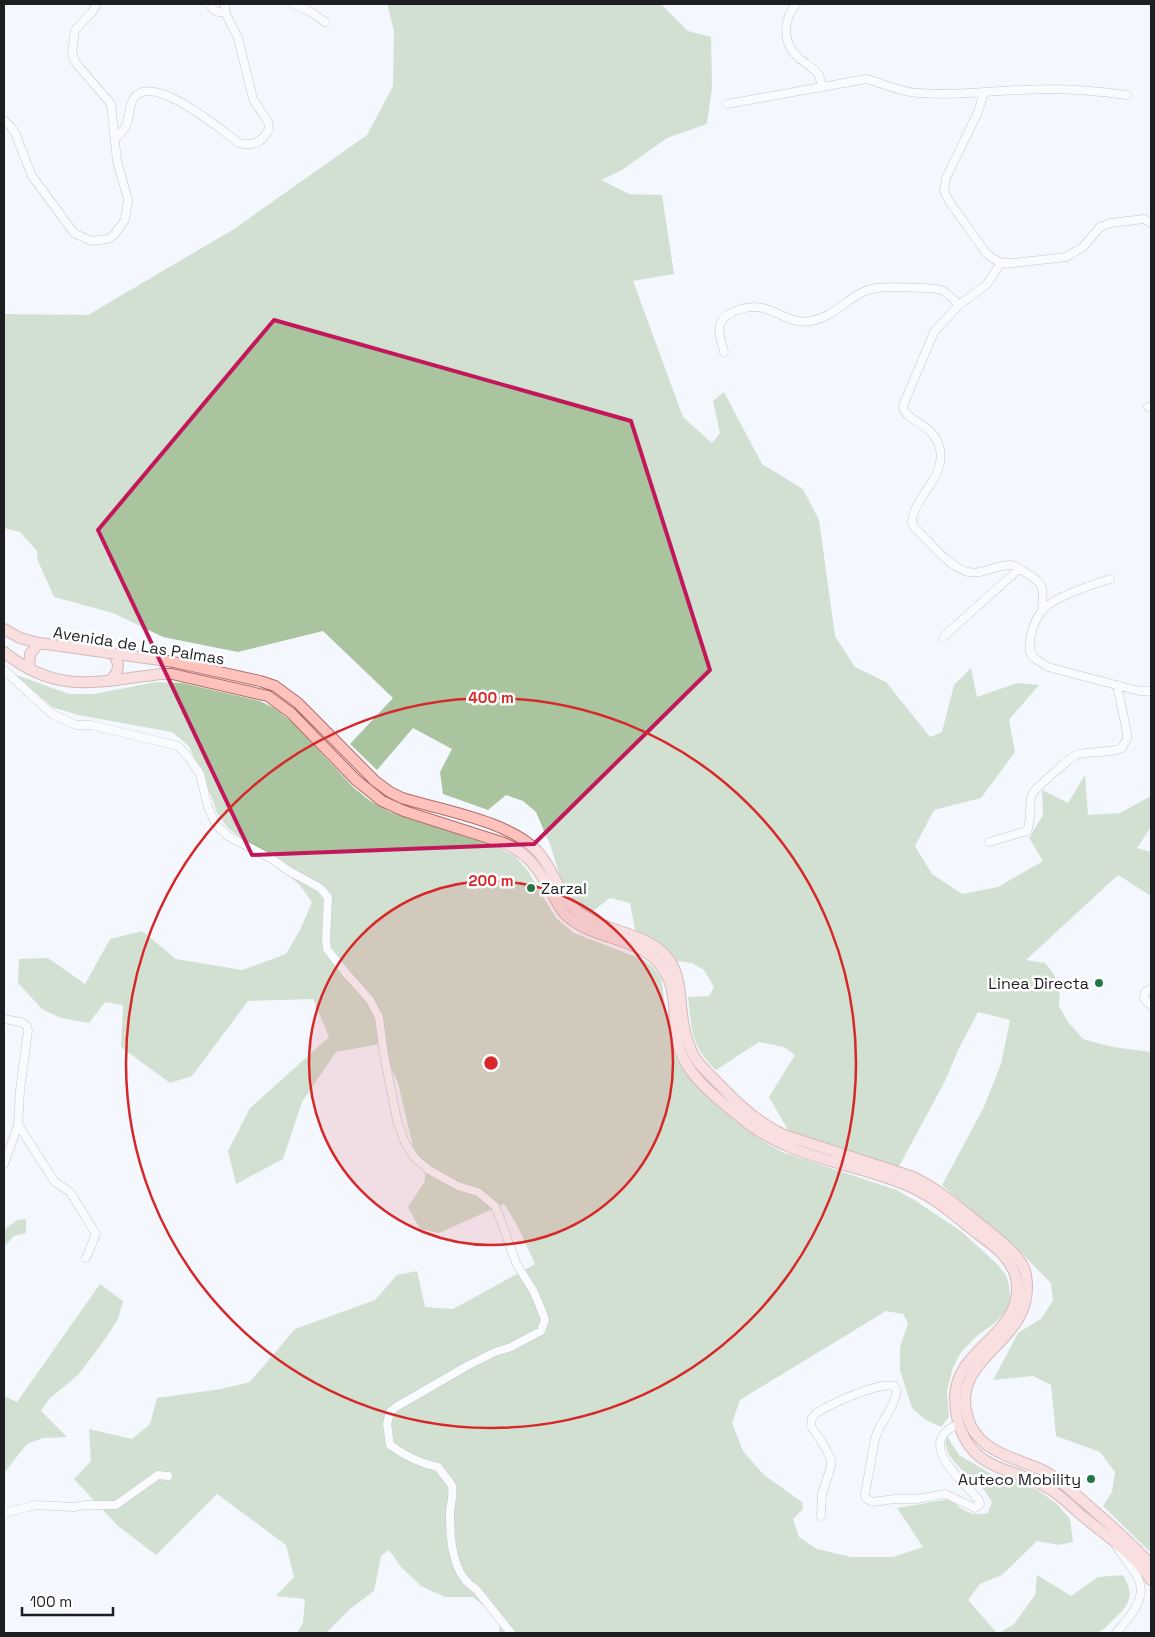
<svg xmlns="http://www.w3.org/2000/svg" width="1155" height="1637" font-family="'Space Grotesk',sans-serif">
<style>
.forest{fill:#a9c49e}
.lines{fill:none;stroke-linecap:round;stroke-linejoin:round}
.minor-casing{stroke:#8b8f96;stroke-width:9}
.major-casing{stroke:#af6d67;stroke-width:12}
.minor{stroke:#fff;stroke-width:8}
.major{stroke:#fec1bb;stroke-width:10}
.marked{fill:none;stroke:#c2185b;stroke-width:4;stroke-linejoin:round}
.ring{fill:none;stroke:#d62828;stroke-width:2.5}
.poi-dot{fill:#257646;stroke:#fff;stroke-width:2}
.labels{text-anchor:middle;stroke-width:5;stroke-linejoin:round;paint-order:stroke}
.street-label{font-size:16px;fill:#1d1e21;stroke:#fff}
.poi-label{font-size:16px;fill:#1d1e21;stroke:#fff;text-anchor:end}
.centre{fill:#d62828;stroke:#fff;stroke-width:2.5}
.ring-label{font-size:15px;text-anchor:middle;font-weight:bold;fill:#d62828;stroke:#fff;stroke-width:5;stroke-linejoin:round;paint-order:stroke}
</style>
<rect width="100%" height="100%" fill="#f4f8fe"/>
<path class="forest" d="M387,4h274l27,27 23,6 1,50 -5,37 -40,14 -45,32 -21,10 28,14 33,1 12,79 -41,7 50,136 29,26 8,-10 -7,-32 11,-9 38,72 41,25 16,31 16,116 20,31 31,15 44,55 12,-5 12,-47 17,-17 6,29 40,-14 22,2 -30,35 6,32 -34,46 -47,12 -19,36 17,28 30,20 36,-7 45,-26 -14,-23 14,-23 -1,-25 26,13 17,-28 3,40 32,-2 31,-17v31l-14,21 14,4v44l-33,-21 -92,85 19,3 8,10 7,15 -1,18 9,16 15,17 30,8 38,5v501l-48,-47 9,-14 3,-20 -15,-20 -44,-16 -5,-51 -18,-9 -40,4 25,-47 24,-15 11,-18 -2,-17 -29,-29 -80,-69 41,-76 18,-45 9,-44 -32,-8 -19,36 -14,33 -48,89 -109,-40 -19,-33 26,-42 -11,-8 -25,-5 -43,28c-26,-25 -24,-40 -28,-73l21,-1 5,-9 -10,-17 -12,-7 -16,-2 -12,-13 -29,-18 -5,-27 -20,-5 -21,16 -14,-12 -14,-22 -10,-33 -15,-35 -13,-11 -17,-6 -18,15 -45,-16 -3,-22 12,-23 -39,-21 -36,42 -27,-26 43,-46 -70,-67 -85,21 -75,-15 -50,-24 -59,-16 -16,-36 -1,-10 -17,-19 -16,-4v-214l84,1 146,-86 133,-94 26,-49 1,-55z
M14,674l55,20h25l62,-12 26,1 78,18 14,7 19,15 61,65 15,12 21,12 109,36 16,8 13,15 28,47 18,15 70,27 10,8 7,10 10,66 9,22 17,20 43,37 21,17 21,12 115,38 13,8 3,1 49,33 36,33 8,10 3,10 1,13 -3,12 -12,13 -17,12 -16,16 -9,16 -6,24 2,26 -8,10 -15,-7 -14,-12 -12,-38v-23l8,-24 -5,-9 -17,-3 -146,89 -8,23 11,28 21,24 38,27 1,7 -10,10 6,18 18,12 34,8h42l30,-10 -26,-39 53,-9c12,11 21,18 38,14l4,-11c-3,-4 -5,-9 -9,-13 -12,-13 -44,-32 -36,-53l12,19 34,20 23,6 22,9 19,14 13,15 3,23 -14,3 -22,-4 -35,34 -22,9 -12,16 29,33h-498l1,-14 -27,-22h-28l-24,-11 -20,-19 -12,-17 -8,6 -7,35 -24,18 -24,24h-29l6,-10 2,-24 -29,-3 18,-19 -8,-32 -69,-51 -61,61 -38,-29 -44,-47 17,-18 -2,-32 43,10 18,-15 7,-26 64,-9 29,-7 45,-53 80,-29 22,-25 20,-4 8,36 28,2 82,-45 -19,-41 -12,-19 -65,29 -19,-4 -12,-22 17,-26v-14l-12,-20 -15,-64 -18,-39 -44,8 -34,50 -19,57 -47,25 -8,-33 22,-43 79,-71 -16,-38 -65,2 -56,75 -22,7 -49,-36 2,-42 -18,-3 -16,21 -28,-5 -19,-9 -24,-26 1,-24 29,-1 37,26 25,-45 32,-8 34,28 66,11 44,-16 14,-24 12,-28 -13,-18 -71,-56 -11,-15 -5,-15 -23,-52 -17,-14 -94,-17 -26,-8z
M26,1219v14l-12,3 -10,11v-17l13,-10z
M100,1284l23,17 -5,18 -17,26 -23,30 -29,24 -8,12 26,26 -24,1 -16,6 -23,29v-77l13,6z
M1037,1575l34,21 27,-19 25,-2c12,20 7,29 -9,44 -6,6 -11,12 -18,14h-97l15,-9 21,-29z"/>
<g class="lines">
<defs>
<path id="minor" d="M209,4c5,7 7,9 16,8
M293,4l18,8 14,10
M796,4c-13,16 -14,39 2,53 6,6 17,11 21,18 1,4 2,8 3,12
M984,92l-6,20 -32,66 -2,13 5,10 37,52 6,5 9,5 -14,21 -28,21 -25,27 -30,71 -1,5c4,14 31,15 37,41 6,30 -27,47 -28,74l3,5c15,14 31,36 50,43 15,6 31,-7 46,-6 5,0 12,6 17,9 18,10 15,18 14,36
M727,104l139,-25c17,4 34,13 52,14 34,3 68,-2 103,-3 36,-2 71,0 106,5
M4,120l7,7 4,6 17,43 42,57 17,8 17,-2 6,-4 11,-15 3,-20 -11,-39 -6,-57 -36,-42 -3,-10 3,-22 17,-18 5,-8
M115,139c6,-6 11,-11 13,-19 2,-7 1,-15 6,-22 19,-26 87,32 105,45 14,4 24,-1 30,-14l-1,-7 -15,-23 -15,-61 -13,-26v-8
M1001,263h13l52,-6 17,-10 17,-20 11,-4 33,-4 7,4
M724,352c-4,-15 -11,-31 7,-39 39,-19 51,14 80,8 22,-4 32,-19 50,-28 4,-2 10,-4 15,-5 8,-1 58,-1 65,2 6,2 13,10 18,15
M1148,407l3,-1
M1110,579c-16,5 -60,19 -69,33 -8,11 -12,26 -11,40l4,6 14,9 91,24h12
M943,637l76,-68
M4,670l48,44 24,11h15l87,21 11,12 11,16 8,33 8,18 12,11 44,23 17,12 31,17 8,9 -2,42 1,10 18,23 25,28 9,17 5,38 13,65 8,23 10,15 14,12 29,16 20,6 17,14 8,20 13,37 18,29 9,22 2,6 -4,11 -30,16 -16,5 -28,14 -71,41 -6,5 -3,12 3,21c14,10 31,19 48,22 4,6 11,13 14,19 2,8 -2,20 -2,28 0,25 2,61 26,75l35,44
M989,842l38,-11c6,-12 0,-26 6,-38 2,-4 39,-37 43,-38 15,-5 32,-1 46,-7l5,-10v-5l-10,-48
M1151,989l-6,3 -1,6 4,5 3,2
M4,1019l17,3 6,4 1,5 -8,59 -2,35 -14,39
M18,1125l37,57 15,10 26,42 -10,24
M4,1513l32,-8 37,2 13,-2h30l42,-30 10,1
M821,1516l1,-22 9,-28v-7l-9,-17 -11,-16 1,-8 4,-5c15,-9 61,-31 78,-27l3,4c-3,20 -17,31 -22,49l-10,55 1,4 6,4 23,-3h22l28,-5 30,14 5,-4 -1,-4c-16,-19 -66,-58 -20,-76
M1116,1633c11,-13 31,-33 23,-52 -2,-8 -17,-26 -22,-34"/>
<path id="major" d="M4,629l16,9 19,5 135,19 86,19 15,5 23,17 77,78 15,11 12,6c39,12 108,23 136,54 17,19 23,50 46,64 26,17 67,17 86,45 13,21 9,44 14,66 2,10 5,20 10,29 5,9 13,16 20,23 21,22 42,43 70,56l129,42c27,13 49,33 73,52 13,11 29,22 37,37 4,7 4,15 4,22 0,59 -85,72 -56,138 12,26 46,33 69,43 16,7 29,20 42,31 24,21 48,41 69,65
M4,652c54,44 95,29 157,22h11l96,22 23,17 65,67 26,21 22,10 97,31c26,9 38,28 51,51 5,10 10,20 20,27 28,21 74,18 93,52 12,20 8,45 12,67 5,33 38,58 63,78 49,43 116,45 173,71 22,10 42,28 61,43 13,10 29,20 37,35 4,6 6,15 6,22 1,48 -62,61 -62,110 0,13 3,27 9,39 17,34 51,32 81,49 13,7 24,18 35,28 24,20 54,40 71,66
M29,669l1,-15 9,-11
M109,681c10,-8 12,-17 4,-27"/>
</defs>
<use href="#minor" class="minor-casing"/>
<use href="#major" class="major-casing"/>
<use href="#minor" class="minor"/>
<use href="#major" class="major"/>
</g>
<path d="M0 0H1155V1637H0ZM274,320l357,101 79,249 -176,174 -282,11 -154,-325z" fill="#f4f8fe" fill-opacity=".55" fill-rule="evenodd"/>
<path class="marked" d="M274,320l357,101 79,249 -176,174 -282,11 -154,-325z"/>
<circle cx="491" cy="1063" r="182" fill="#d62828" fill-opacity=".12"/>
<g class="ring">
<circle cx="491" cy="1063" r="182"/>
<circle cx="491" cy="1063" r="365"/>
</g>
<g class="poi-dot">
<circle cx="531" cy="888" r="5"/>
<circle cx="1099" cy="983" r="5"/>
<circle cx="1091" cy="1479" r="5"/>
</g>
<g class="labels">
<g class="street-label">
<text transform="translate(139 645) rotate(9)" y="6">Avenida de Las Palmas</text>
</g>
<g class="poi-label">
<text x="541" y="894" text-anchor="start">Zarzal</text>
<text x="1089" y="989">Linea Directa</text>
<text x="1081" y="1485">Auteco Mobility</text>
</g>
</g>
<circle cx="491" cy="1063" r="8" class="centre"/>
<g class="ring-label">
<text x="491" y="703">400 m</text>
<text x="491" y="886">200 m</text>
</g>
<rect width="1155" height="1637" fill="none" stroke="#1d1e21" stroke-width="10"/>
<path d="M22 1607v8h91v-8" fill="none" stroke="#1d1e21" stroke-width="2.5"/>
<text x="30" y="1607" font-size="15" fill="#1d1e21" stroke="#ffffff" stroke-width="4" paint-order="stroke">100 m</text>
</svg>
